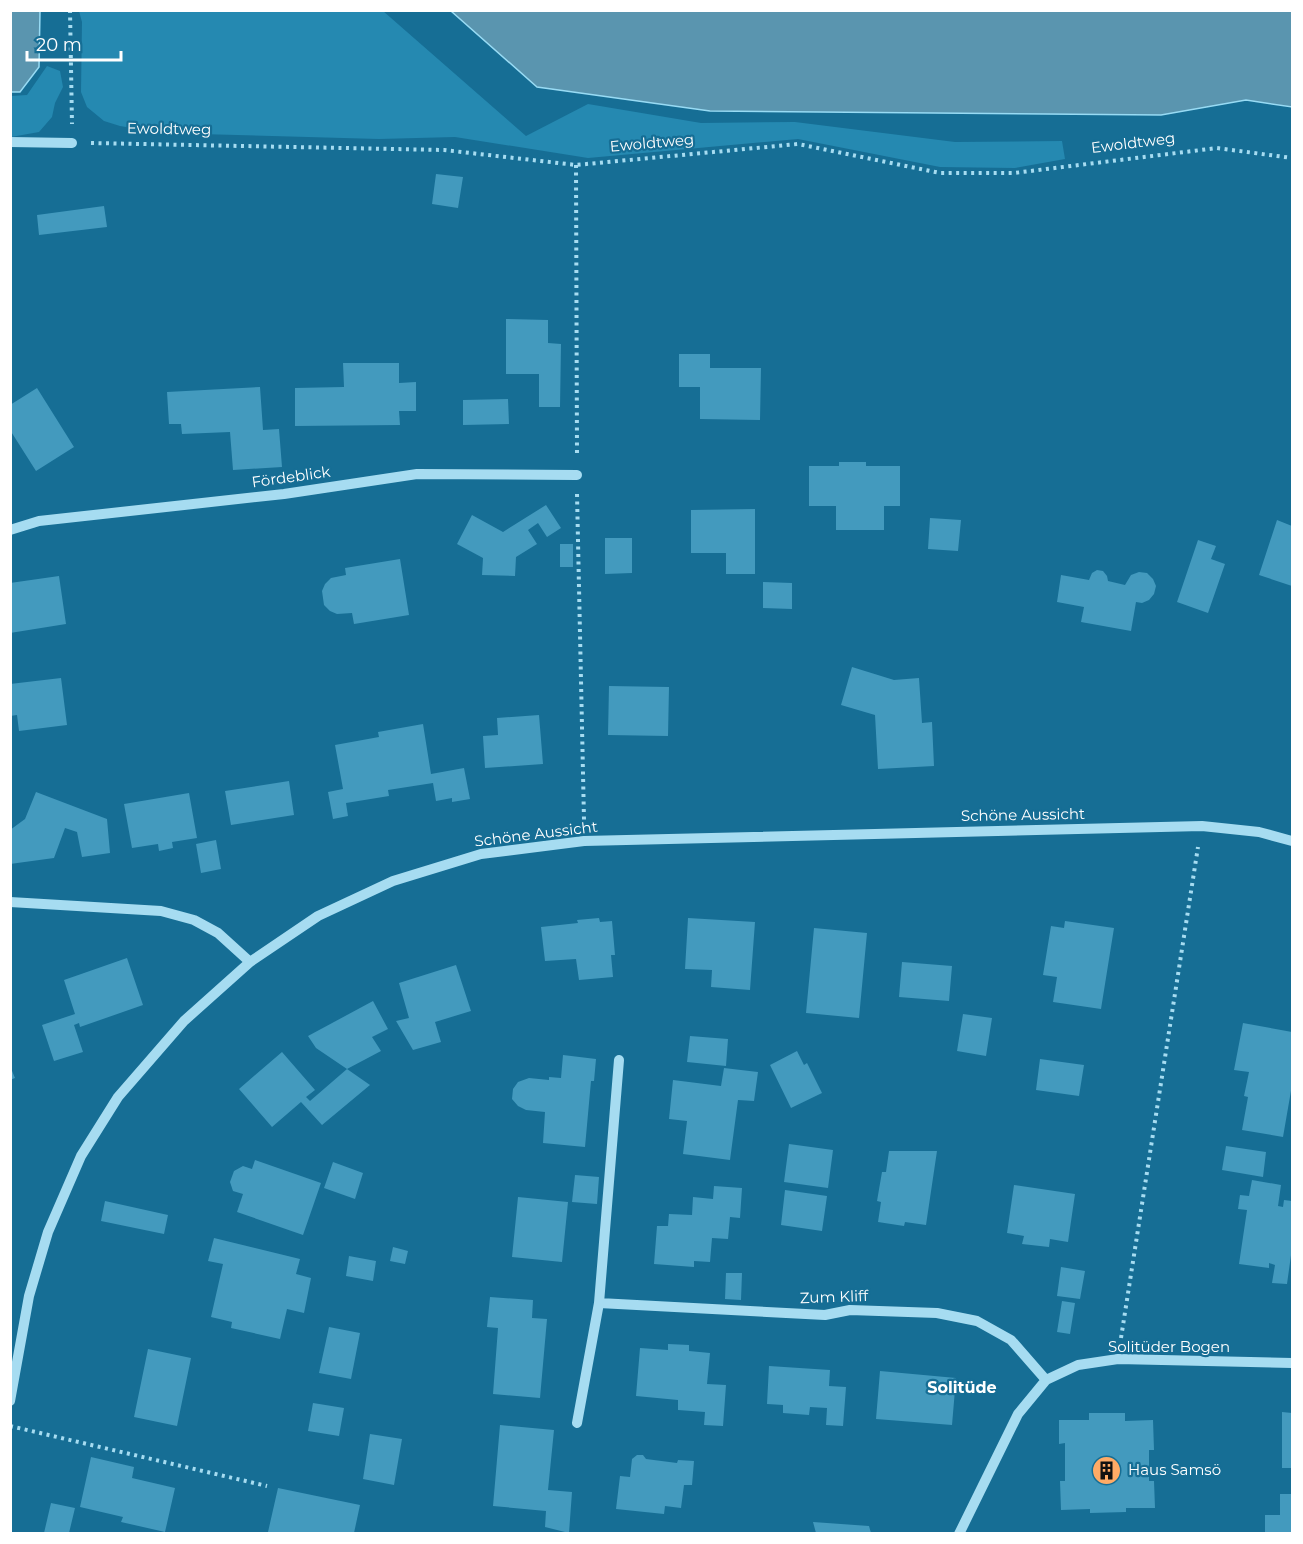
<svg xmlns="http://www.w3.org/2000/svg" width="1303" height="1544" font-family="Montserrat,sans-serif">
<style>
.green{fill:#2589b1}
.water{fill:#5a95af;stroke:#98dbf4;stroke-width:1.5}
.building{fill:#439abe}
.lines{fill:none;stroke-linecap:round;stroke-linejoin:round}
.path{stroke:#a6dcf1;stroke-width:4;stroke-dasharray:3 4.5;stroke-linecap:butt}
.minor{stroke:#a6dcf1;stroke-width:10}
.labels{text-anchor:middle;stroke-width:4.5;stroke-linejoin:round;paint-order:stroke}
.street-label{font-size:15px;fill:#fff;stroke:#166e95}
.poi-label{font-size:15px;fill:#fff;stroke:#166e95;text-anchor:start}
.neighbourhood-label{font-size:16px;font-weight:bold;fill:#fff;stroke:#166e95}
</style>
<rect width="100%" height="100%" fill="#166e95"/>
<path class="green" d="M79,11h304l143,125 62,-32 113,19 94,-1 160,20 107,-1 3,18 -50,9 -75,-1 -142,-28 -210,19 -133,-21 -76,2 -217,-6 -42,-7 -16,-5 -17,-14 -6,-15 1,-70z
M47,66l13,5 3,16 -8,16 -3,14 -13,15 -28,5v-41l16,-1z"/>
<path class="water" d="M10,11h30l-1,56 -19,25h-9z
M451,11h841v96l-46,-7 -85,15 -451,-4 -173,-24z"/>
<path class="building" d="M436,174l27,3 -5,31 -26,-4z
M104,206l3,21 -68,8 -2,-20z
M506,319l42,1v23l13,1 -1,63h-21v-33h-33z
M679,354h31v14h51l-1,52 -60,-1v-32h-21z
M343,363h56v20l17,-1v29h-17l1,14 -105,1v-38l49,-1z
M260,387l3,43 16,-1 3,38 -49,3 -3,-38 -48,2 -1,-10h-12l-2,-32z
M37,388l37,59 -38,24 -26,-41v-25z
M508,399l1,25 -46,1v-25z
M839,462h27v4h34v40h-16v24h-48v-24h-27v-40h30z
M546,505l15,23 -14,9 -9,-14 -10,7 9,14 -21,13 -1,19 -33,-1 1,-17 -26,-14 15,-29 31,17z
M755,509v65h-29v-21h-35v-43z
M930,518l31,2 -3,31 -30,-2z
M1277,520l15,6v60l-33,-11z
M605,538h27v35l-27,1z
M1198,540l18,6 -5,13 14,5 -17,49 -31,-11z
M560,544h13v23h-13z
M400,559l9,56 -55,9 -2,-11 -15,1 -7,-3 -6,-6 -2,-14 3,-7 6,-6 15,-3 -1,-7z
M1097,570l6,1 4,5 1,5 17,4 6,-10 8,-3 8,1 6,6 3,7 -2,8 -5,6 -7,3 -6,-1 -5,29 -50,-9 3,-15 -27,-5 4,-27 28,5 3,-7z
M59,576l7,48 -56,9v-50z
M763,582l29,1v26l-29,-1z
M852,667l42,13 25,-2 3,45 10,-1 2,44 -56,3 -3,-54 -34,-10z
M61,678l6,47 -48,6 -2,-16 -7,1v-32z
M609,686l60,1 -1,49 -60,-1z
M539,715l4,49 -58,4 -2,-32 15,-1 -1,-17z
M423,724l8,50 33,-6 6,31 -18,3v-4l-16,3 -3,-18 -45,7 1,6 -43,7 2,13 -15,3 -5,-27 15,-3 -8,-44 44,-8 -1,-5z
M289,781l5,34 -63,10 -6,-34z
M36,792l71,27 3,34 -28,4 -5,-25 -12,-4 -11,30 -44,6v-34l15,-11z
M189,793l8,45 -25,4 1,6 -14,3 -1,-7 -26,4 -8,-44z
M216,840l5,29 -20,4 -5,-29z
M599,918l1,4 12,-1 3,34h-4l2,22 -34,3 -3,-21 -31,2 -4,-34 37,-4 -1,-3z
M688,918l67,4 -5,68 -39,-3 1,-17 -27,-1z
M1065,921l49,7 -13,81 -48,-7 4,-25 -14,-2 8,-49 13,2z
M814,928l53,5 -8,85 -53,-5z
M127,958l16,47 -63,22 -1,-4 -5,2 9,27 -29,9 -12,-36 33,-11 -11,-34z
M902,962l50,4 -3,35 -50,-4z
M456,965l15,46 -36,11 6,20 -28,8 -17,-29 13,-3 -10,-35z
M373,1001l15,28 -16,8 9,14 -34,18 -31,-21 -8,-12z
M963,1014l29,4 -6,38 -29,-5z
M1243,1023l49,9v53l-9,52 -41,-7 6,-33 -4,-1 5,-24 -15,-2z
M690,1036l38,3 -2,27 -39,-4z
M797,1051l7,14 3,-2 15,30 -31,15 -21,-43z
M282,1052l33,38 -9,7 4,4 37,-32 23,16 -48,40 -21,-23 -29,25 -33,-38z
M563,1055l33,4 -2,22h-3l-6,66 -42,-4 2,-31 -19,-2 -8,-4 -6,-7 1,-10 5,-7 11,-4 20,2v-3l12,1z
M1040,1059l44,6 -5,31 -43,-6z
M10,1066l5,12 -5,2z
M724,1068l34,4 -4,29 -16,-1 -8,60 -47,-6 4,-33 -18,-2 4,-39 48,6z
M789,1144l44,6 -5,38 -44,-6z
M1226,1146l40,6 -3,25 -41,-7z
M889,1151h48l-11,74 -21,-3 -1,4 -26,-4 3,-20 -4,-1 5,-29h4z
M255,1160l66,23 -18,52 -66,-23 6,-18 -10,-3 -3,-9 4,-11 9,-5 9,3z
M333,1162l30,11 -8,26 -31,-11z
M575,1175l24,2 -2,27 -25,-2z
M1252,1180l29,5 -3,21 5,1 1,-7 8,1v47l-5,36 -15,-1 3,-18 -6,-2v5l-30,-4 8,-54 -9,-1 2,-14 9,1z
M1014,1185l61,9 -7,48 -18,-3 -1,8 -27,-3 2,-8 -17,-3z
M714,1186l28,2 -2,30 -10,-1 -2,22 -16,-1 -2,24 -16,-1v6l-40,-3 3,-38h11l1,-12 23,1 1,-18 20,2z
M785,1190l42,6 -5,35 -41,-6z
M518,1197l50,5 -6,60 -50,-5z
M105,1201l63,14 -4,19 -63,-13z
M214,1238l86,21 -4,15 15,4 -7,35 -17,-4 -7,30 -49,-11 1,-6 -21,-5 12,-53 -15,-3z
M393,1247l15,4 -3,13 -15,-3z
M349,1256l27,5 -3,20 -27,-5z
M1061,1267l24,4 -5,28 -23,-3z
M726,1273h16l-1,27 -16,-1z
M490,1297l43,3 -1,18 15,1 -7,79 -47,-4 5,-66 -11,-1z
M1062,1301l13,2 -5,31 -13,-2z
M329,1327l31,6 -9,46 -32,-6z
M668,1344l21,1v6l21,2 -3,31 19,1 -3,41 -19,-1 1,-13 -27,-2v-10l-42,-4 4,-48 28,2z
M148,1349l43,9 -14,68 -43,-9z
M769,1366l61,4 -1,16 17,1 -3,39 -17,-1 1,-17 -17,-1 -1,8 -26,-2v-8l-16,-1z
M880,1371l76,7 -4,47 -76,-6z
M313,1403l31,5 -5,28 -31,-5z
M1282,1412l10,1v55h-10z
M1089,1413h36v8l28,-1 1,30h-5v31h5l1,27h-29v4l-36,1v-4l-29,1 -1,-29h5v-38l-6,1v-24h30z
M500,1425l54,5 -6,60 24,2 -3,41 -24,-6 1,-16 -53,-5z
M370,1434l32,5 -8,46 -31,-6z
M637,1455h6l3,4 31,4 1,-3 16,1 -2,24h-8l-3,23 -16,-2 -1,8 -48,-5 4,-33 10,1 2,-18z
M91,1457l43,10 -2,11 43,10 -10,44 -44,-10 2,-5 -43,-10z
M278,1488l82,17 -6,28 -86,-1z
M1280,1494h12v39h-27v-18h15z
M51,1503l24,5 -6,25h-25z
M813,1522l56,4 2,7h-55z"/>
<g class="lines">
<path class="path" d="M70,10l2,114
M91,143l353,7 132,15 222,-21 142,29h74l203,-25 75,10
M576,165l1,289
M577,494l7,326
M1121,1338l77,-491
M10,1426l257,60"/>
<path class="minor" d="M10,142l62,1
M10,530l29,-9 245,-27 133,-20 160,1
M10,902l151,9 33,9 24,13 32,29
M599,1303l226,12 25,-5 87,3 40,8 34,19 35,40
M10,1401l19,-105 19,-64 33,-76 37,-59 66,-76 66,-59 68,-46 75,-35 88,-27 103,-13 618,-15 57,6 33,9
M577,1423l22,-120 20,-243
M959,1534l59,-120 28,-34 32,-15 40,-6 174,4"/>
</g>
<defs>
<symbol id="building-disc" viewBox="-11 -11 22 22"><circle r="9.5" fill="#ffab66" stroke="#166e95"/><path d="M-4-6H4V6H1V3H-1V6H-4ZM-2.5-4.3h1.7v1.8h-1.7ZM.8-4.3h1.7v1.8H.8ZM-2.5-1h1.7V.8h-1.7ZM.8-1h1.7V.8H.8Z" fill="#111"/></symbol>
</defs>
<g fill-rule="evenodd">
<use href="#building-disc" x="1090" y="1454" width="33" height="33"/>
</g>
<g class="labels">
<g class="street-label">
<text transform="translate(169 129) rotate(1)" y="5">Ewoldtweg</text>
<text transform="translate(652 143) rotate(-5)" y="5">Ewoldtweg</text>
<text transform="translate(1133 143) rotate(-7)" y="5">Ewoldtweg</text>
<text transform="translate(291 477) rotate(-8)" y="5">Fördeblick</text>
<text transform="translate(1023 815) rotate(-1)" y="5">Schöne Aussicht</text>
<text transform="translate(536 834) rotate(-7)" y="5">Schöne Aussicht</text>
<text transform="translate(834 1297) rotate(-2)" y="5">Zum Kliff</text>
<text x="1169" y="1352">Solitüder Bogen</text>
</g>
<g class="poi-label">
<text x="1128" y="1475">Haus Samsö</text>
</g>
<g class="neighbourhood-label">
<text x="962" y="1393">Solitüde</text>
</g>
</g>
<rect width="1303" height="1544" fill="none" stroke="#ffffff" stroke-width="24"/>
<path d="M27 51v9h94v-9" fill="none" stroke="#ffffff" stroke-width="3"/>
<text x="36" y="51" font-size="18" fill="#ffffff" stroke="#166e95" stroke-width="4.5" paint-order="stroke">20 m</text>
</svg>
